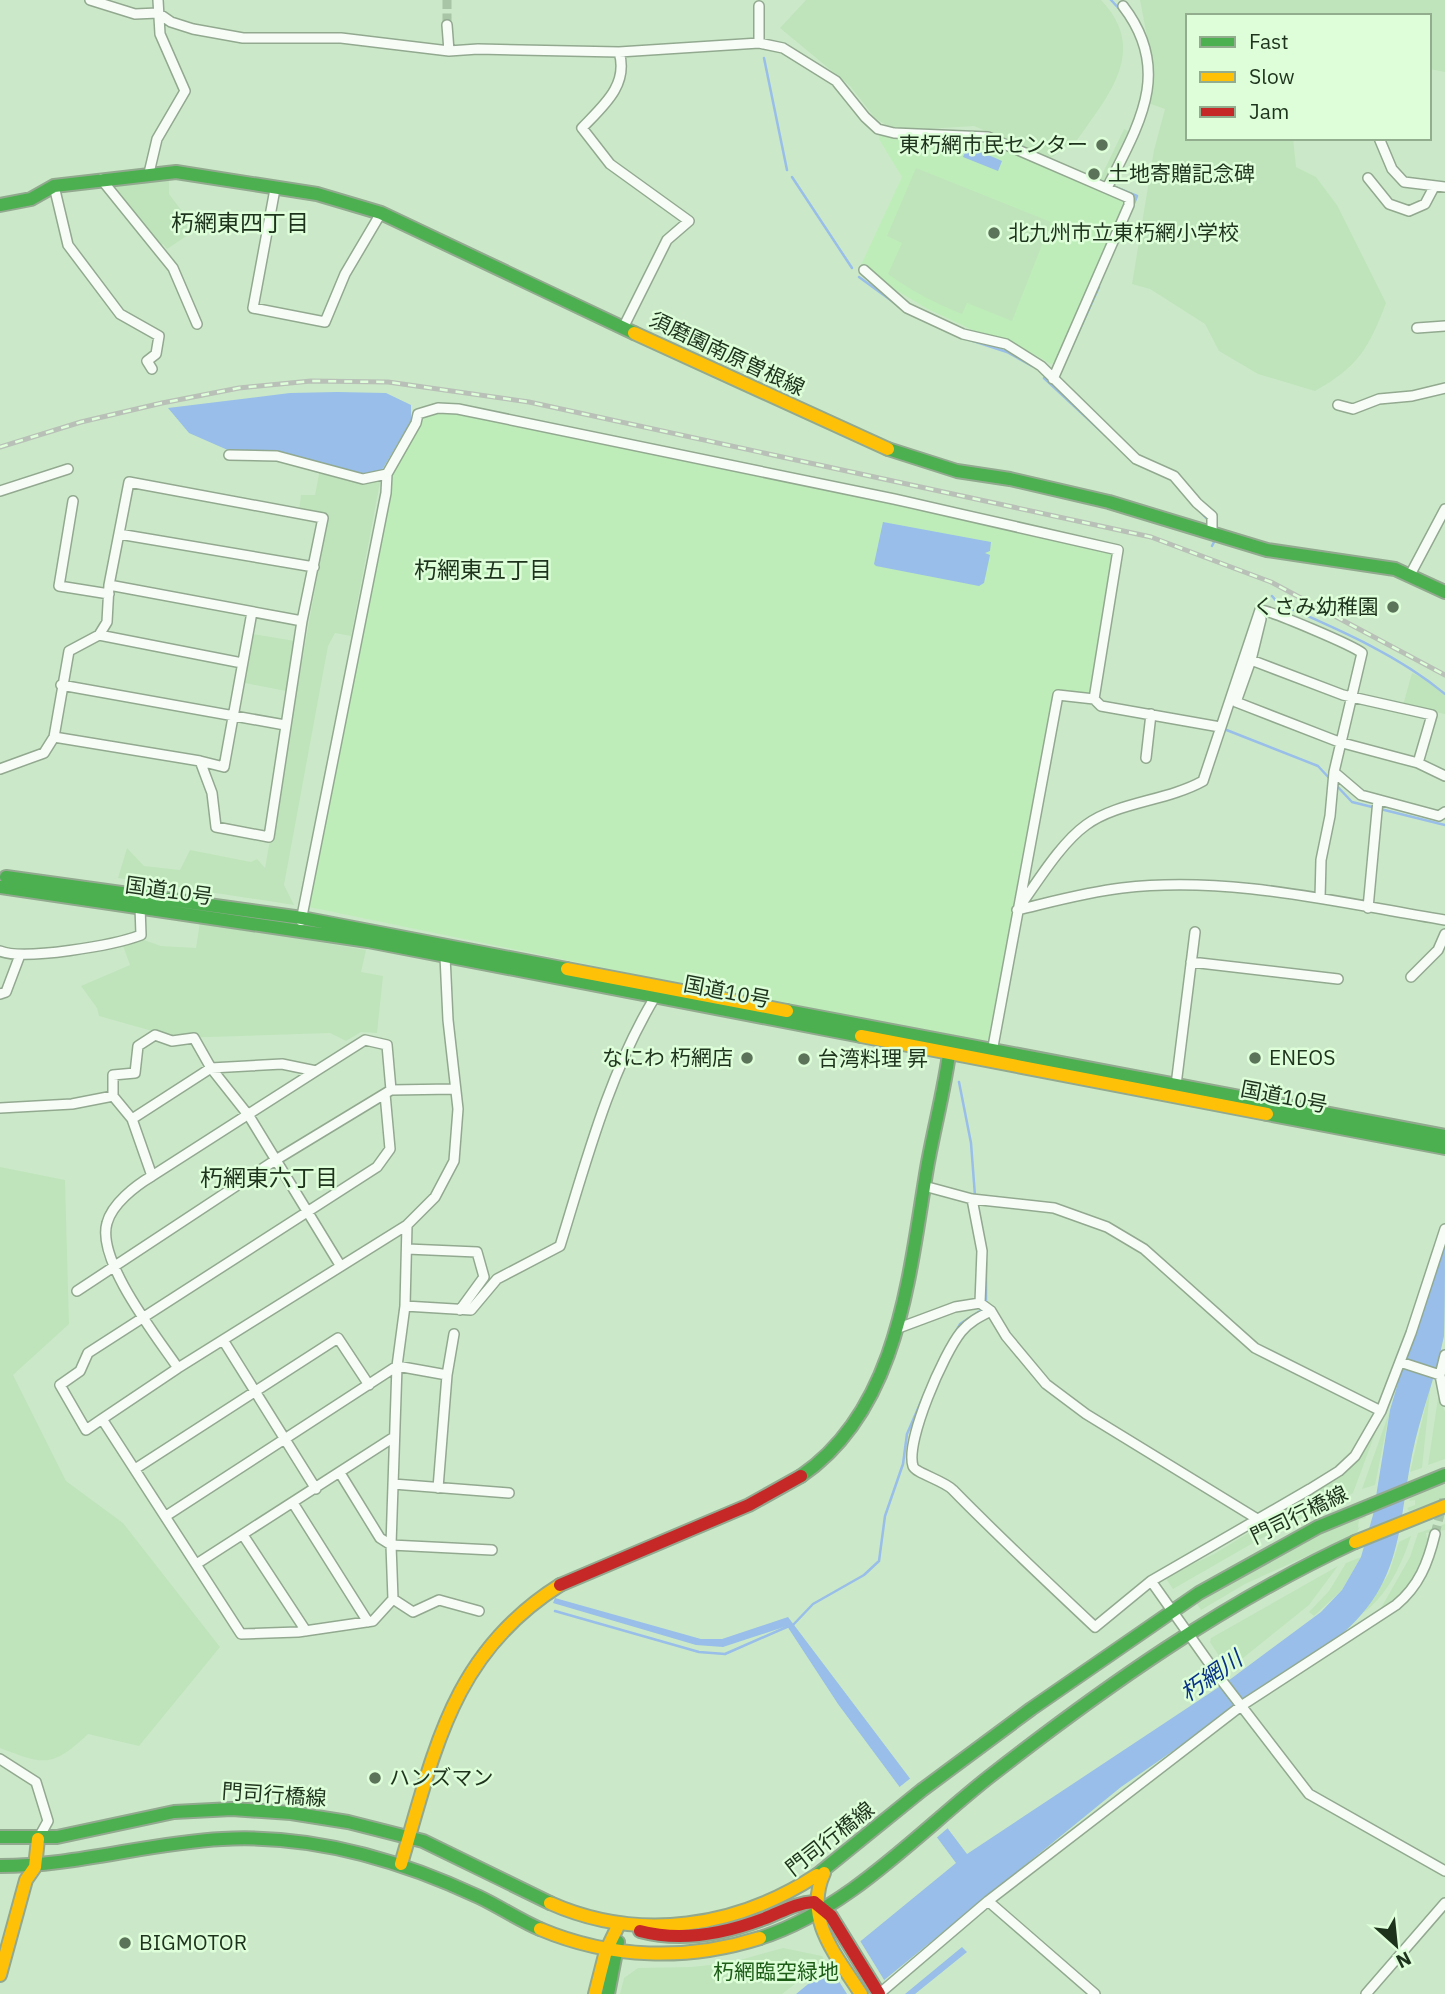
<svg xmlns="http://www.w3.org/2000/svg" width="1445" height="1994" font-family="'IBM Plex Sans','Noto Sans JP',sans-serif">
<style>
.built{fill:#beedb9}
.green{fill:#bfe4bb}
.water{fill:#98bee9}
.pier{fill:#cbe9c8}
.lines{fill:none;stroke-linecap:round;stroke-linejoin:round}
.stream{stroke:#98bee9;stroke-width:2.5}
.street-tunnel{stroke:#a8c5a6;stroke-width:9;stroke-dasharray:9 4.5;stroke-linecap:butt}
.street-casing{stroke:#92a990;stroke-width:12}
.fast-casing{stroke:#92a990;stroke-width:16}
.slow-casing{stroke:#92a990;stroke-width:16}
.jam-casing{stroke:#92a990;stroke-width:16}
.street{stroke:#f7fcf7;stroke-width:9}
.fast{stroke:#4caf50;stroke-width:12}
.slow{stroke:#ffc107;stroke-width:12}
.jam{stroke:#c62828;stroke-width:12}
.rail-casing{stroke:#b8c0b7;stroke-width:5}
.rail{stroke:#ddfed9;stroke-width:2.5;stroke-dasharray:8;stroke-linecap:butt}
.poi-dot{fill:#5b7358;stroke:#ddfed9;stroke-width:2.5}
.labels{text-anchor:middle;stroke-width:5;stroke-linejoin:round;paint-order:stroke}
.poi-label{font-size:21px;fill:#1e331c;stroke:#ddfed9;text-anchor:start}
.street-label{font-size:21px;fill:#1e331c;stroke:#ddfed9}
.park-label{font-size:21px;fill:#1d5d18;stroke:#ddfed9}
.neighbourhood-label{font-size:23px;fill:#1e331c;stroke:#ddfed9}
.water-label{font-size:23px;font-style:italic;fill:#073288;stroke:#ddfed9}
</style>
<rect width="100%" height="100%" fill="#cbe9c8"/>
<path class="built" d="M880,132l93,1 151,67 2,4 -69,157 -6,3 -33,-19 -41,-13 -51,-24 -30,-18 -34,-27 40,-86 -23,-38z
M438,408l680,142 -24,149 -35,-4 -66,353 -689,-142 83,-432 31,-60z"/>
<path class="green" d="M806,0h295c50,52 4,99 -28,146l-5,-1 -18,14 -76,-33 -63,4 -22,-3 -14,-9 -25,-32 -70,-58z
M1140,0h305v72l-16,-3v-53h-241v122h105l3,29 20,10 21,28 49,98c-17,45 -28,64 -71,88l-57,-17 -39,-23 -14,-27 -55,-35 -18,-5 22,-134 11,-41 -17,-6 3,-45z
M1124,129l6,3 -2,4 -23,45 -5,-2z
M916,168l135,54 -39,99 -45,-18 -5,11c-28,-11 -50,-23 -74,-40l14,-31 -15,-7z
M169,179v15l22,29v10l-24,16 -4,-5 -4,2 -46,-61z
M320,469l61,8 -30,159 -16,-3 -7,13 -44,239 10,20 -176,-27 9,-30 17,18 36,4 10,-20 61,12 6,-3 8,9 63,-352 -29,-5 2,-16h14z
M253,634l42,7 -9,50 -41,-8z
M1412,673l19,9 14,14v18l-42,-9z
M200,922l166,28 -5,22 22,4 -6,57 -16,-1 -15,9 -16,-8 -153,5 -78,-22 -2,-8 -16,-22 49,-21 -8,-22 16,-5 23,8 35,2z
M0,1167l65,13 4,144 -56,51 53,106 57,42 97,124 -81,99 -51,-12c-36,34 -44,31 -88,14z
M1431,1382l-9,86 -12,4z
M1438,1398l7,13v48l-17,6z
M1390,1410l-15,75 -13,4z
M1379,1423l-26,70 -93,46 -87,50 -8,-12 49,-23 123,-75 20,-21z
M1445,1484v15l-36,12 -2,-3 8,-3v-5l-6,1 3,-6z
M1364,1513l2,5 -7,2 -1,8 2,-1 -4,7 -111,50 -44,26 -6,-9 69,-39z
M1445,1524v6l-19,3 1,5 4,-1c-9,27 -22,61 -50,71l29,-51 8,-24z
M1411,1536c-9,28 -24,60 -48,77l26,-40 10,-31z
M1361,1557l-19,33 -28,26 -5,-4 20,-21 17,-28z
M1338,1566l-29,39 -81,65 -18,-28 1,-4z
M783,1948l39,8 3,5 -43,33h-162l4,-16 14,-10 53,-1 38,-4z"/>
<path class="water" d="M968,146l34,15 -4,10 -35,-14z
M337,392l49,1 25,12v16l-29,49 -17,4 -86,-23h-49l-41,-18 -21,-25 122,-15z
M883,522l108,20 -1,9 -5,2 5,2 -6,28 -5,3 -103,-20 -2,-2z
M1445,1224c0,32 0,83 -1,112 -8,40 -24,79 -32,119 -14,70 -9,126 -69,178l-222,154 -254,207h-71l160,-131 -118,-159 -51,-78 -64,21 -27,-2 -143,-42 2,-5 146,41h21l66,-22 179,237 261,-173 93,-69 21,-22 19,-33 12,-42 17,-105z
M962,1947l5,5 -52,42h-10z"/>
<path class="pier" d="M912,1777l37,50 -15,13 -37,-51z
M859,1939l27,44 -13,11h-26l-19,-30z"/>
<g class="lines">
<path class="stream" d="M1111,0l12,13
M764,58l23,112
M792,177l60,91
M1115,187l22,9 -4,10
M859,277l37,27
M964,338l43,14 25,14
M1044,378l87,81
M1057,379l42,-92
M1185,495l22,24
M1212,546l2,-4
M1272,596l6,7c57,25 119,51 167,91
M1224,729l94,37 12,13
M1335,784l17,18 93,23
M959,1082l12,61 4,53
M977,1202l7,38
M986,1303v-42
M951,1340l9,-16 23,-15
M555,1611l144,41 26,2 64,-28
M793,1625l20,-21 51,-29 15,-14 6,-45 18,-52 4,-30 19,-44"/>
<path class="street-tunnel" d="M447,0v25
M1435,1534l10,-39"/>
<defs>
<path id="street" d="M90,0l45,14 23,-1 13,9 22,7 50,9h98l108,13 29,-2 141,3 140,-9 24,5 53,33 29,36 13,12 16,4 94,4 141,61v7l-76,174
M759,6v37
M447,25l2,26
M619,52c10,33 -16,54 -37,76l28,36 79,57 -22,19 -44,88
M1379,138l13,31 12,13 41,5
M149,173l8,-34 28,-48 -25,-57 -2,-34
M1368,178l21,26 20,7 16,-7 9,-17
M101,179l72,89 24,56
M54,186l14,59 52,69 39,22 -3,18 -9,7 5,8
M1107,188c32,-64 66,-117 16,-182
M275,189l-22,119 72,14 20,-48 36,-61
M864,270l43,38 56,26 43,10 35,22 95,93 38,17 23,27 15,13v17
M1417,328l28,-2
M1338,405l15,4 26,-10 33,-3 33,-8
M229,455l48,1 86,23 24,-5
M0,491l68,-22
M73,501l-14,85 50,8
M119,534l195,33
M1410,575l35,-66
M109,585l193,36
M1260,610c10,0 94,36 102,43l-28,119 -4,44 -9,44 -1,38
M99,635l143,28
M1251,660l10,-41
M61,685l224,40
M1094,699l7,7 119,21
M1146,758l5,-44
M200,761l24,6 28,-155
M1418,763l14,-48 -89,-20 -92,-35 -15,42 103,40 79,21 27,13
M0,769l44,-16 10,-16 15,-86 30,-16 8,-13 2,-37 20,-103 194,36 -21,103 -33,216 -53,-10 -4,-34 -12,-32 -146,-24
M1334,772l27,23 78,21 6,-4
M1020,906c18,-25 41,-63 66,-81 31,-23 81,-24 117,-44l57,-171
M1368,908l10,-108
M1017,910c34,-8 70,-18 105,-22 108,-13 217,15 323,32
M301,921l85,-428 1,-19 29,-51 2,-9 20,-6 20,1 436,90 224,51 -24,149 -36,-4 -66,357
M0,951c24,10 115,-6 141,-16l-1,-29
M1191,962l147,17
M1411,977l27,-27 7,-16
M0,994l6,-2 14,-37
M1176,1085l19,-153
M113,1096v-21l22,-2 3,-27 17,-11 17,6 22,-3 17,30 38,48 91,149
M0,1108l72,-4 41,-8 19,23 20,57c-17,10 -40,28 -45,47 -11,37 50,114 71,145
M132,1119l79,-51 71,-4 34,7 49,-31 22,5 4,45
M152,1176l164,-105
M924,1186l48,13 82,9 53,19 37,22 111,99 126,63
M972,1199l10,52 -2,52
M407,1225l-2,81 -8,60 -6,179 2,54 -20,22 -75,11 -57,2 -139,-215 76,-51 229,-143 28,-28 19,-36 4,-52 -10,-89 -3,-64
M407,1249l70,3 7,25 -24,33
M77,1291l197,-130 117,-71 63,-1
M405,1306l66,4 26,-31 63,-33c26,-84 49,-173 95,-249
M991,1311c-12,6 -22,11 -30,21 -17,21 -56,109 -48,134 2,7 32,15 40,24 46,47 94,92 142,137l56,-46 159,-92 29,-18 16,-15 26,-45 30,-78 34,-104
M896,1329l59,-22 25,-4 11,8 15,25 40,48 40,30 173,106
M223,1340l93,149
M1445,1355l-5,20 5,26
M1400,1362l40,13
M447,1375l7,-41
M102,1419l-16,11 -26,-45 20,-14 8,-18 289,-186 13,-18 -5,-55
M135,1469l203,-131 31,47
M340,1473l40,65 11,7 101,5
M393,1484l116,9
M293,1503l75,119
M166,1516l231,-150 50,9 -9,113
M243,1535l63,96
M198,1563l196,-126
M1151,1581l68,96 90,117 136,77
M393,1599l20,13 26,-12 40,11
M0,1759l36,23 12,39 -10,18
M988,1901l107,93
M879,1994l109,-93 253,-195 155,-101c23,-19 32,-42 39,-71
M1366,1994l79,-91"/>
<path id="fast" d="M0,205l31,-6 23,-13 122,-14 141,22 64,19 253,120
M888,449l69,22 53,8 99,23 158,48 128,19 50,23
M6,877l296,41 265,51
M0,887l368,54 493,95
M787,1011l658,125
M1267,1114l178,34
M801,1476c98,-67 108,-201 126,-308 7,-40 18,-80 23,-121
M0,1837h57l117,-25 58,-3 59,4 57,9 75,19 127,62
M0,1866c75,0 147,-23 222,-27 89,-5 176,20 257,58 21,10 40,23 61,32
M817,1875l105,-85 109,-81 168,-116 119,-66 127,-52
M760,1938c88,-28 158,-105 229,-161 114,-89 234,-174 366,-235
M608,1994l10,-52"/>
<path id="slow" d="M634,333l254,116
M567,969l220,42
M861,1036l406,78
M1355,1542l90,-36
M401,1864c34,-114 51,-211 159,-279
M824,1873c-21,46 13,83 37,121
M550,1903c90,40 187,24 267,-28
M540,1929c71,30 147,32 220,9
M0,1975l26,-95 9,-13 3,-28
M595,1994l11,-43 13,-27"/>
<path id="jam" d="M560,1585l189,-80 52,-29
M640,1931c41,11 83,3 123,-12 17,-6 32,-16 51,-17l17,14 48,78"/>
</defs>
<use href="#street" class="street-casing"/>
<use href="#fast" class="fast-casing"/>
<use href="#slow" class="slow-casing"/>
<use href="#jam" class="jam-casing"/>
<use href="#street" class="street"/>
<use href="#fast" class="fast"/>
<use href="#slow" class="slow"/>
<use href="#jam" class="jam"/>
<defs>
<path id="rail" d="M0,447l81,-25 81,-19 77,-15 72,-7 77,1 141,20 622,135 120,45 174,93"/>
</defs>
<use href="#rail" class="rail-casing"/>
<use href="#rail" class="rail"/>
</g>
<g class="poi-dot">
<circle cx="1102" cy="145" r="7"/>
<circle cx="1094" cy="174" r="7"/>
<circle cx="994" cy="233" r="7"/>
<circle cx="1393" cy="607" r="7"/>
<circle cx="747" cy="1058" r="7"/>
<circle cx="1255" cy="1058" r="7"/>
<circle cx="804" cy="1059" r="7"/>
<circle cx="375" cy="1778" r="7"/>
<circle cx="125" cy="1943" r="7"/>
</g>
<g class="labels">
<g class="poi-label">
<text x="1088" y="152" text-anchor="end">東朽網市民センター</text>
<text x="1108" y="181">土地寄贈記念碑</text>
<text x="1008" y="240">北九州市立東朽網小学校</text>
<text x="1379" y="614" text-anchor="end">くさみ幼稚園</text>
<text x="733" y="1065" text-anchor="end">なにわ 朽網店</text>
<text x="1269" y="1065">ENEOS</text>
<text x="818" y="1066">台湾料理 昇</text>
<text x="389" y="1785">ハンズマン</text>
<text x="139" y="1950">BIGMOTOR</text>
</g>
<g class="street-label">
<text transform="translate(727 354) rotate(25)" y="7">須磨園南原曽根線</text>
<text transform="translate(169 891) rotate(8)" y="7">国道10号</text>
<text transform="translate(727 992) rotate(11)" y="7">国道10号</text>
<text transform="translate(1284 1097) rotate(11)" y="7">国道10号</text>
<text transform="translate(1299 1515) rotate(-26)" y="7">門司行橋線</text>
<text transform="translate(274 1795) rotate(4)" y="7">門司行橋線</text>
<text transform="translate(830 1839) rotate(-38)" y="7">門司行橋線</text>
</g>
<g class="park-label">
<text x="776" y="1979">朽網臨空緑地</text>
</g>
<g class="neighbourhood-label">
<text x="240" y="231">朽網東四丁目</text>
<text x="483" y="578">朽網東五丁目</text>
<text x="269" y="1186">朽網東六丁目</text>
</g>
<g class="water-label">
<text transform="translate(1211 1676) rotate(-35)" y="8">朽網川</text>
</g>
</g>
<rect x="1186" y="14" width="245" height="126" fill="#ddfed9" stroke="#91ad8d" stroke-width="2"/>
<rect x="1200" y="37" width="35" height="10" fill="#4caf50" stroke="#91ad8d" stroke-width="2"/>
<text x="1249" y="49" font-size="21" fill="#1e331c">Fast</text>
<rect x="1200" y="72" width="35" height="10" fill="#ffc107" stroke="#91ad8d" stroke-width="2"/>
<text x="1249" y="84" font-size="21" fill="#1e331c">Slow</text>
<rect x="1200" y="107" width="35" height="10" fill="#c62828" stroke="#91ad8d" stroke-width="2"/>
<text x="1249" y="119" font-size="21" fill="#1e331c">Jam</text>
<g transform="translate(1396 1945) rotate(153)" stroke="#ddfed9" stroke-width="5" paint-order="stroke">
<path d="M0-5L12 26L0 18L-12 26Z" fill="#1e331c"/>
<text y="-10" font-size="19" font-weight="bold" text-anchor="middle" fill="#1e331c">N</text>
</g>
</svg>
